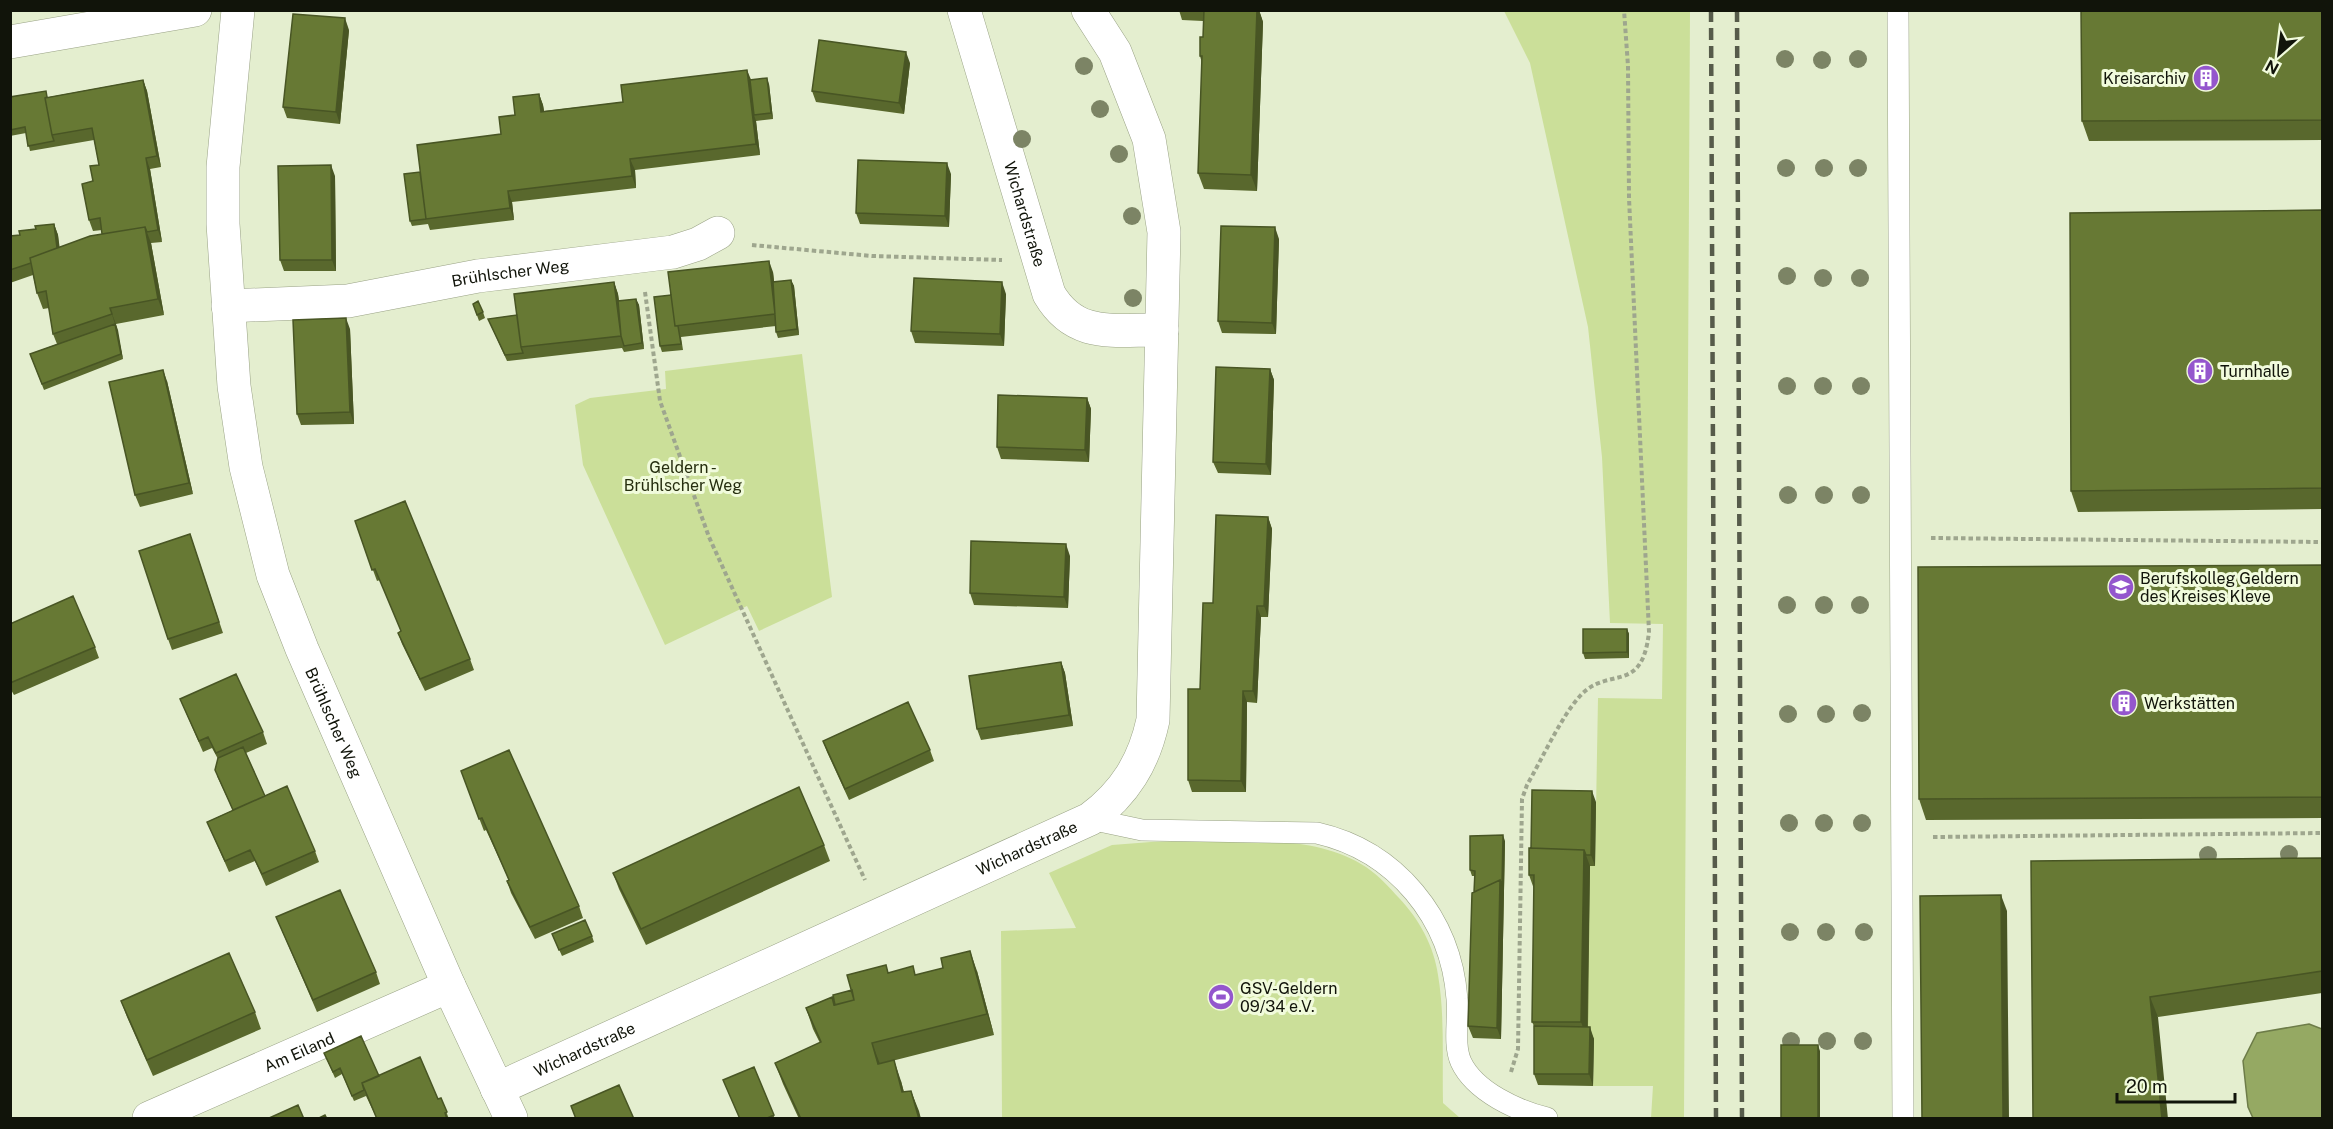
<svg xmlns="http://www.w3.org/2000/svg" width="2333" height="1129" font-family="'Public Sans',sans-serif">
<style>
.green{fill:#cbdf99}
.water{fill:#95a963;stroke:#6d7c48;stroke-width:1.5}
.lines{fill:none;stroke-linecap:round;stroke-linejoin:round}
.lane-casing{stroke:#99a285;stroke-width:22}
.street-casing{stroke:#99a285;stroke-width:34}
.path{stroke:#9ea68e;stroke-width:4;stroke-dasharray:4.5 3;stroke-linecap:butt}
.lane{stroke:#fff;stroke-width:21}
.street{stroke:#fff;stroke-width:33}
.rail{stroke:#565b4a;stroke-width:4.5;stroke-dasharray:12 6;stroke-linecap:butt}
.tree{fill:#7c8465}
.wall{fill:#59682d}
.shaded-wall{fill:#485524}
.building{fill:#677934;stroke:#485524;stroke-width:1.5}
.labels{text-anchor:middle;stroke-width:6;stroke-linejoin:round;paint-order:stroke}
.poi-label{font-size:16px;fill:#11140a;stroke:#f1fbdc;text-anchor:start}
.street-label{font-size:16px;fill:#11140a;stroke:#f1fbdc}
.park-label{font-size:16px;fill:#262e0f;stroke:#f1fbdc}
</style>
<rect width="100%" height="100%" fill="#e4eecf"/>
<path class="green" d="M1504,11h186l-6,1107h-33l2,-32h-60l1,-47h-7l3,-173h5l3,-168 64,1 1,-75 -53,-1 -8,-166 -14,-130 -58,-264z
M802,354l30,243 -73,34 -12,-25 -82,39 -82,-180 -8,-60 15,-7 76,-9 -1,-18z
M1151,842c64,-1 160,-12 215,25 13,9 23,20 33,31 20,21 35,48 39,77 7,41 4,86 5,128l17,15h-458l-1,-187 75,-3 -27,-55 63,-28z"/>
<path class="water" d="M2309,1024l13,5v89h-69l-5,-11 -5,-46 14,-28z"/>
<g class="lines">
<defs>
<path id="lane" d="M1898,10l5,1108
M1090,819l52,11 175,3c79,18 134,85 140,166 2,19 -4,45 4,63 14,30 57,49 86,56"/>
<g id="street">
<path id="s1" d="M238,10l-15,157v57l11,162 12,81 27,108 29,74 147,337 62,132"/>
<path id="s2" d="M964,10l85,284c27,46 66,35 113,36"/>
<path d="M10,42l185,-32"/>
<path id="s3" d="M228,306l120,-5 130,-25 195,-24 25,-8 20,-11"/>
<path id="s4" d="M497,1089l593,-270c35,-26 54,-57 63,-99l11,-488 -15,-93 -34,-87 -27,-42"/>
<path id="s5" d="M149,1118l300,-132"/>
</g>
</defs>
<use href="#lane" class="lane-casing"/>
<use href="#street" class="street-casing"/>
<path class="path" d="M752,245l120,11 130,4
M645,292l15,109 49,136 156,343
M1931,538l391,4
M1933,837l389,-4
M1511,1072l7,-23 4,-250 5,-14c15,-26 34,-68 53,-89 28,-31 62,0 69,-64l-20,-434 -1,-132 -4,-56"/>
<use href="#lane" class="lane"/>
<use href="#street" class="street"/>
<path class="rail" d="M1711,10l5,1108
M1737,10l5,1108"/>
</g>
<g class="tree">
<circle cx="1785" cy="59" r="9"/>
<circle cx="1858" cy="59" r="9"/>
<circle cx="1822" cy="60" r="9"/>
<circle cx="1084" cy="66" r="9"/>
<circle cx="1100" cy="109" r="9"/>
<circle cx="1022" cy="139" r="9"/>
<circle cx="1119" cy="154" r="9"/>
<circle cx="1786" cy="168" r="9"/>
<circle cx="1824" cy="168" r="9"/>
<circle cx="1858" cy="168" r="9"/>
<circle cx="1132" cy="216" r="9"/>
<circle cx="1787" cy="276" r="9"/>
<circle cx="1823" cy="278" r="9"/>
<circle cx="1860" cy="278" r="9"/>
<circle cx="1133" cy="298" r="9"/>
<circle cx="1787" cy="386" r="9"/>
<circle cx="1823" cy="386" r="9"/>
<circle cx="1861" cy="386" r="9"/>
<circle cx="1788" cy="495" r="9"/>
<circle cx="1824" cy="495" r="9"/>
<circle cx="1861" cy="495" r="9"/>
<circle cx="1787" cy="605" r="9"/>
<circle cx="1824" cy="605" r="9"/>
<circle cx="1860" cy="605" r="9"/>
<circle cx="1862" cy="713" r="9"/>
<circle cx="1788" cy="714" r="9"/>
<circle cx="1826" cy="714" r="9"/>
<circle cx="1789" cy="823" r="9"/>
<circle cx="1824" cy="823" r="9"/>
<circle cx="1862" cy="823" r="9"/>
<circle cx="2289" cy="854" r="9"/>
<circle cx="2208" cy="855" r="9"/>
<circle cx="1790" cy="932" r="9"/>
<circle cx="1826" cy="932" r="9"/>
<circle cx="1864" cy="932" r="9"/>
<circle cx="1791" cy="1041" r="9"/>
<circle cx="1827" cy="1041" r="9"/>
<circle cx="1863" cy="1041" r="9"/>
</g>
<path class="wall" d="M1179,10h80l4,12 -6,169 -53,-2 -6,-16 4,-110 -2,-7 3,-19v-16l-21,-1z
M2322,10v130l-233,1 -7,-20z
M349,30l-9,94 -53,-6 -4,-11z
M910,63l-6,51 -88,-12 -4,-11z
M143,80l4,11 14,76 -11,2 12,73 -11,1 13,72 -48,9 7,35 -79,31 -14,-36 27,-10 -4,-10 -4,-26 -6,1 -6,-16 -4,-18 -23,8v-47l10,-1 34,-11 4,11 1,12 43,-13v-4l-9,1 -4,-11 4,-39 6,-16 -5,-25 -64,11 -4,-18 -16,3v-39h39z
M751,80l18,4 4,35 -17,2 4,34 -125,15 1,18 -124,14 2,18 -84,10 -2,-6 -16,2 -2,-5 10,-49 81,-38 14,-19 24,-21 4,11 1,6 79,-9z
M951,174l-2,53 -89,-3 -4,-11z
M335,176l1,95h-52l-4,-11z
M2322,210v299l-244,3 -7,-21z
M1279,239l-3,95 -54,-1 -4,-12z
M773,272l1,10 17,-2 3,6 5,49 -21,3 -2,-6v-6l-95,11 2,13 -21,2 -2,-6 11,-51z
M614,282l4,12 1,7 17,-2 3,6 5,44 -20,3 -2,-4 -115,13 -19,-42 29,-4z
M1006,294l-2,52 -89,-3 -4,-12z
M473,304l10,8 2,6 -6,3z
M350,329l4,95 -53,1 -4,-11z
M1270,369l4,11 -3,95 -53,-2 -5,-11z
M167,381l26,113 -53,13 -5,-12z
M1087,398l4,11 -2,53 -88,-3 -4,-12z
M1268,517l4,12 -4,88h-7l-4,86 -10,-1 -1,90h-54l-4,-12 25,-177z
M355,521l115,138 4,11 -49,21 -23,-47 -4,-11 3,-2 -21,-51 -3,1z
M190,534l33,99 -51,17 -4,-11z
M1070,556l-2,52 -94,-3 -4,-12z
M2322,565v253l-396,2 -7,-21z
M10,624l85,23 4,11 -85,37 -4,-7z
M1627,629l2,5v24l-44,1 -2,-6z
M1061,662l4,11 8,53 -92,14 -4,-11z
M180,699l83,33 4,12 -21,9 19,43 50,55 4,11 -53,24 -11,-25 -26,11 -22,-50 26,-12 -16,-34 1,-17 -6,-11 -9,4z
M823,741l107,9 4,11 -85,39 -22,-48z
M461,771l118,135 4,12 -48,21 -24,-46 -4,-12 2,-1 -23,-50 -2,1z
M1596,802l-1,64h-5l-2,161 6,12 -1,47 -55,-1 -4,-11v-48l-2,-4 2,-133 -5,-14 2,-27z
M1505,841l-4,198 -28,-1 -5,-12 7,-150h-3l-2,-6z
M824,845l6,16 -184,84 -27,-56 -6,-16z
M2322,858v135l-164,24 -127,-156z
M276,917l100,55 4,12 -63,28z
M552,934l40,2 2,6 -32,14z
M977,971l17,64 -114,29 21,17 3,11 7,-1 10,28h-122l-16,-35 -8,-21 45,-20 -7,-14 -7,-21 26,-11 3,8 17,-15 37,-18 27,3z
M121,1001l134,11 6,17 -108,47 -26,-59z
M324,1053l114,46 3,-1 8,21h-72l-11,-23 -12,5 -12,-27 -7,4z
M754,1067l21,52h-36z"/>
<path class="shaded-wall" d="M1257,10h2l4,12 -6,169 -6,-16z
M345,18l4,12 -9,94 -4,-12z
M906,52l4,11 -6,51 -5,-11z
M747,70l5,12 2,33 2,6 4,34 -4,-11z
M767,78l2,6 4,35 -2,-6z
M143,80l4,11 14,76 -4,-11z
M539,94l4,11 3,18 -5,-11z
M146,158l4,11 12,73 -4,-12z
M630,159l5,11 1,18 -4,-12z
M947,163l4,11 -2,53 -4,-11z
M331,165l4,11 1,95 -4,-11z
M508,191l4,11 2,18 -4,-12z
M54,224l4,11 4,30 -4,-12z
M145,227l6,16 13,72 -6,-16z
M1275,227l4,12 -3,95 -4,-11z
M769,261l4,11 6,53 -4,-11z
M791,280l3,6 5,49 -2,-6z
M614,282l4,12 7,53 -4,-11z
M1002,282l4,12 -2,52 -4,-12z
M636,299l3,6 5,44 -2,-6z
M110,308l8,22 5,29 -2,-5 -6,-30z
M346,318l4,11 4,95 -4,-12z
M1270,369l4,11 -3,95 -5,-11z
M163,370l4,11 26,113 -4,-11z
M1087,398l4,11 -2,53 -4,-12z
M1268,517l4,12 -4,88 -4,-11z
M1066,544l4,12 -2,52 -4,-11z
M1257,606l4,11 -4,86 -4,-12z
M1627,629l2,5v24l-2,-6z
M1061,662l4,11 8,53 -4,-11z
M1243,691l4,11 -1,90 -5,-11z
M1592,791l4,11 -1,64 -4,-11z
M1503,835l2,6 -4,198 -4,-11 3,-148z
M1584,850l6,16 -3,173 -6,-17z
M2001,895l6,16 2,208h-6z
M970,951l7,20 17,64 -7,-21z
M2150,997l8,20 10,102h-6z
M1590,1027l4,12 -1,47 -4,-12z
M872,1043l8,21h-2z
M1818,1045l2,6v68h-2z
M894,1060l7,21 8,32 -7,-21z
M911,1091l8,20 2,8h-2z"/>
<path class="building" d="M1204,10h53l-6,165 -53,-2 4,-117h-2v-19h3z
M2081,10h241v110l-240,1z
M293,14l52,4 -9,94 -53,-5z
M819,40l87,12 -7,51 -87,-12z
M747,70l9,74 -126,15 2,17 -124,15 2,17 -84,11 -9,-74 84,-11 -2,-17 16,-2 -2,-18 26,-3 2,18 82,-10 -2,-17z
M767,78l4,35 -17,2 -4,-35z
M143,80l14,76 -11,2 12,72 -11,2 -2,-5 -43,7 -2,-16 -11,2 -7,-36 11,-3 -3,-15 9,-1 -7,-37 -40,7 -7,-37z
M46,91l1,6 -2,1 7,37 2,6 -26,5 -3,-19 -15,3v-33z
M858,160l89,3 -2,53 -89,-3z
M331,165l1,95h-52l-2,-94z
M420,172l6,47 -16,2 -6,-47z
M2322,210v278l-251,3 -1,-278z
M54,224l3,24 -27,10 1,5 -21,7v-34l10,-1 -1,-4 17,-2 -1,-3z
M1221,226l54,1 -3,96 -54,-2z
M145,227l13,72 -48,9 2,6 -59,20 -7,-43 -9,2 -7,-35 60,-22z
M769,261l6,53 -100,12 -7,-54z
M914,278l88,4 -2,52 -89,-3z
M791,280l6,49 -21,3 -3,-50z
M614,282l7,54 -100,11 -7,-53z
M671,295l4,31h3l3,18 -21,2 -6,-49z
M636,299l6,44 -18,3 -3,-10 -3,-35z
M478,301l5,11 -6,3 -4,-11z
M517,315l4,32 2,6 -18,2 -17,-36z
M346,318l4,94 -53,2 -4,-94z
M115,324l6,30 -79,30 -12,-30z
M1216,367l54,2 -4,95 -53,-2z
M163,370l26,113 -54,12 -26,-113z
M998,395l89,3 -2,52 -88,-3z
M405,501l65,158 -50,20 -22,-46 3,-2 -26,-62 -3,1 -17,-49z
M1216,515l52,2 -4,89h-7l-4,85h-10l-2,90 -53,-1v-91h12l3,-86h10z
M190,534l29,88 -51,17 -29,-88z
M971,541l95,3 -2,53 -94,-4z
M2322,565v232l-403,2 -1,-232z
M73,596l22,51 -85,36v-59z
M1583,629h44v23l-44,1z
M1061,662l8,53 -92,14 -8,-53z
M236,674l27,58 -47,21 -8,-16 -9,4 -19,-42z
M908,702l22,48 -85,39 -22,-48z
M243,747l22,49 -32,14 -18,-40 3,-12z
M509,750l70,156 -49,21 -23,-46 2,-1 -27,-62 -3,1 -18,-48z
M287,786l28,65 -53,23 -12,-24 -25,11 -18,-39z
M799,787l25,58 -183,84 -28,-56z
M1532,790l60,1 -1,64h-5l-2,-5 -53,-2z
M1503,835l-1,50 -2,-5 -26,12 1,-21 -5,-1v-34z
M1529,848l55,2 -3,172h-49l2,-147h-5z
M2322,858v113l-172,26 12,122h-129l-2,-258z
M1500,880l-3,148 -29,-2 4,-133z
M340,890l36,82 -63,28 -37,-83z
M2001,895l2,224h-81l-2,-223z
M585,920l7,16 -33,14 -7,-16z
M970,951l17,63 -115,29 6,21 16,-4 8,32 9,-1 8,28h-118l-26,-56 46,-21 -15,-34 26,-11 2,8 20,-5 -7,-25 39,-10 2,8 25,-7 2,9 28,-7 -2,-10z
M229,953l26,59 -108,48 -26,-59z
M852,990l2,10 -19,5 -2,-10z
M1534,1026l56,1 -1,47h-55z
M361,1036l18,40 -17,7 2,7 -12,6 -12,-28 -7,4 -9,-19z
M1781,1045h37v74h-37z
M420,1057l18,42 3,-1 6,14 -2,1 2,6h-70l-15,-36z
M754,1067l20,48 -9,4h-25l-17,-39z
M619,1085l15,34h-58l-5,-13z
M298,1105l6,14h-37z
M325,1115l2,4h-10z"/>
<defs>
<symbol id="building-disc" viewBox="-11 -11 22 22"><circle r="9.5" fill="#9456cd" stroke="#f1fbdc"/><path d="M-4-6H4V6H1V3H-1V6H-4ZM-2.5-4.3h1.7v1.8h-1.7ZM.8-4.3h1.7v1.8H.8ZM-2.5-1h1.7V.8h-1.7ZM.8-1h1.7V.8H.8Z" fill="#fff"/></symbol>
<symbol id="school-disc" viewBox="-11 -11 22 22"><circle r="9.5" fill="#9456cd" stroke="#f1fbdc"/><path d="M0-5L7-2L0 1L-7-2ZM-4 1L0 2.5L4 1V4Q0 6-4 4Z" fill="#fff"/></symbol>
<symbol id="stadium-disc" viewBox="-11 -11 22 22"><circle r="9.5" fill="#9456cd" stroke="#f1fbdc"/><path d="M0-5a6.5 5 0 1 0 0 10a6.5 5 0 1 0 0-10ZM-3.5-1.8h7v3.6h-7Z" fill="#fff"/></symbol>
</defs>
<g fill-rule="evenodd">
<use href="#building-disc" x="2191" y="63" width="30" height="30"/>
<use href="#building-disc" x="2185" y="356" width="30" height="30"/>
<use href="#school-disc" x="2106" y="572" width="30" height="30"/>
<use href="#building-disc" x="2109" y="688" width="30" height="30"/>
<use href="#stadium-disc" x="1206" y="982" width="30" height="30"/>
</g>
<g class="labels">
<g class="poi-label">
<text x="2186" y="84" text-anchor="end">Kreisarchiv</text>
<text x="2220" y="377">Turnhalle</text>
<text x="2140" y="584">Berufskolleg Geldern<tspan x="2140" dy="18">des Kreises Kleve</tspan></text>
<text x="2144" y="709">Werkstätten</text>
<text x="1240" y="994">GSV-Geldern<tspan x="1240" dy="18">09/34 e.V.</tspan></text>
</g>
<g class="street-label">
<text dy="6" stroke="none"><textPath href="#s2" startOffset="213">Wichardstraße</textPath></text>
<text dy="6" stroke="none"><textPath href="#s3" startOffset="285">Brühlscher Weg</textPath></text>
<text dy="6" stroke="none"><textPath href="#s1" startOffset="730">Brühlscher Weg</textPath></text>
<text dy="6" stroke="none"><textPath href="#s4" startOffset="582">Wichardstraße</textPath></text>
<text dy="6" stroke="none"><textPath href="#s4" startOffset="96">Wichardstraße</textPath></text>
<text dy="6" stroke="none"><textPath href="#s5" startOffset="164">Am Eiland</textPath></text>
</g>
<g class="park-label">
<text x="683" y="473">Geldern -<tspan x="683" dy="18">Brühlscher Weg</tspan></text>
</g>
</g>
<rect width="2333" height="1129" fill="none" stroke="#11140a" stroke-width="24"/>
<g transform="translate(2279 54) rotate(208)" stroke="#f1fbdc" stroke-width="4.5" paint-order="stroke">
<path d="M0-4.5L10 22L0 15L-10 22Z" fill="#11140a"/>
<text y="-9" font-size="16" font-weight="bold" text-anchor="middle" fill="#11140a">N</text>
</g>
<path d="M2117 1093v9h118v-9" fill="none" stroke="#11140a" stroke-width="3"/>
<text x="2126" y="1093" font-size="18" fill="#11140a" stroke="#f1fbdc" stroke-width="4.5" paint-order="stroke">20 m</text>
</svg>
